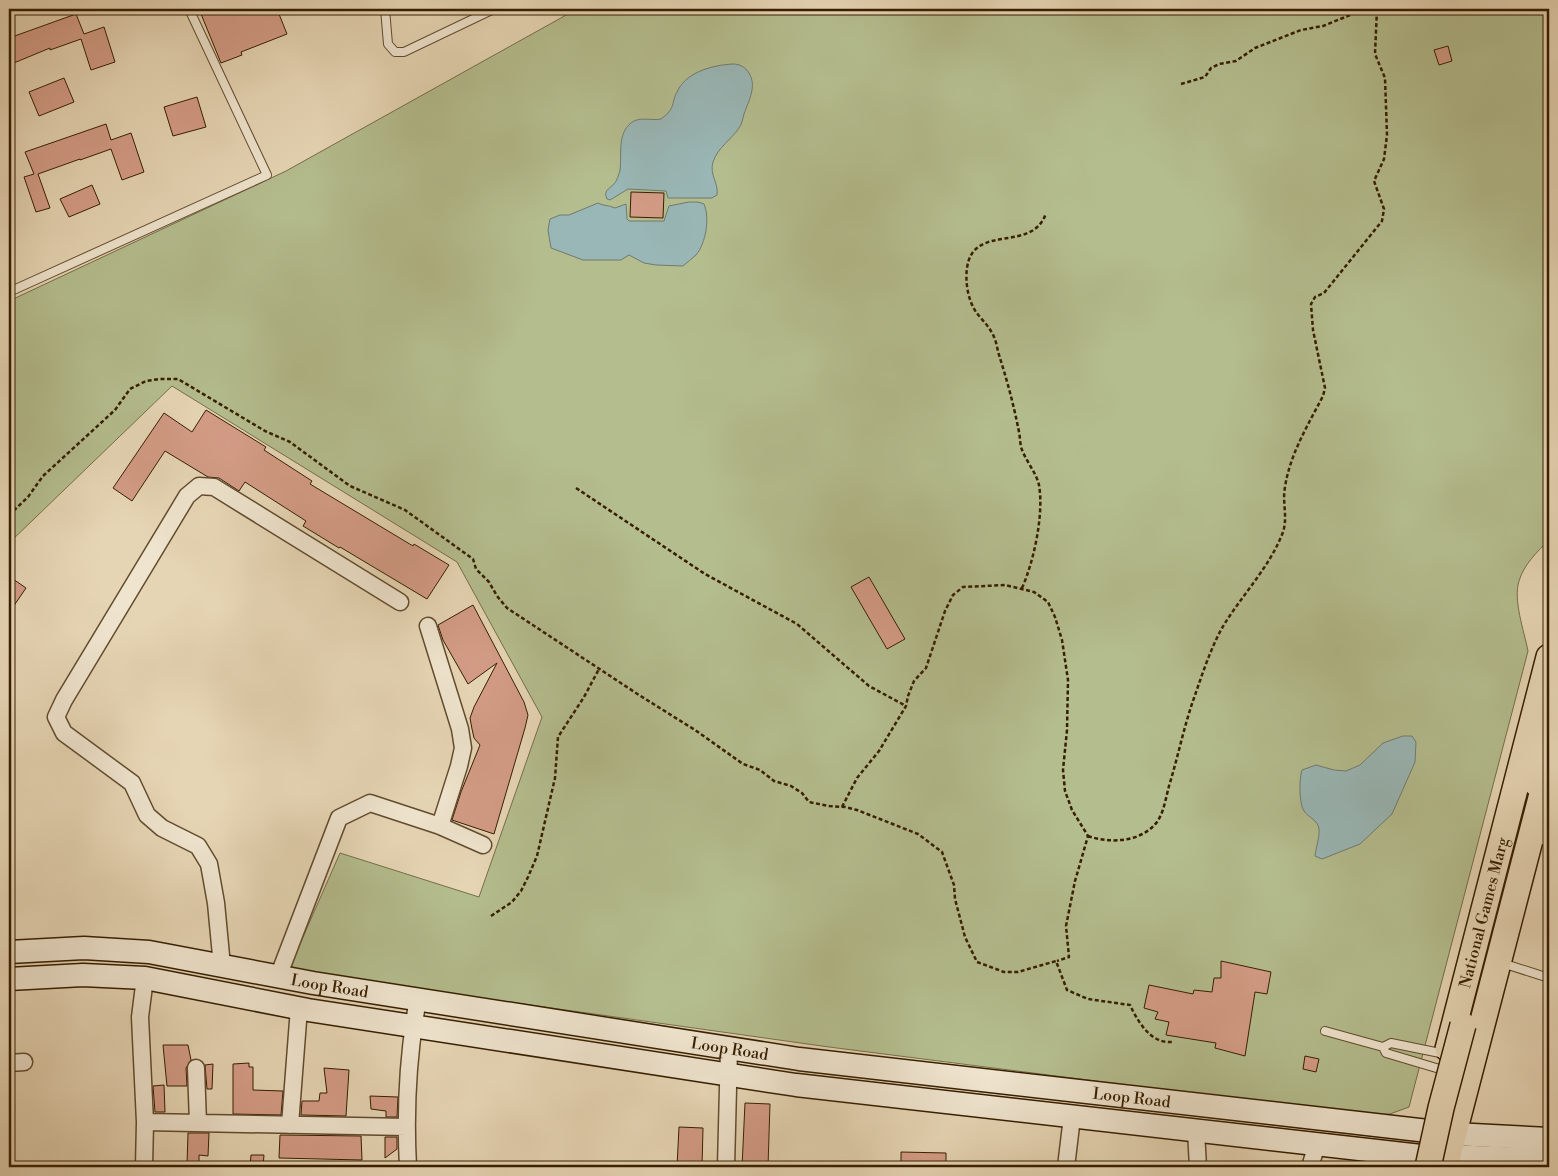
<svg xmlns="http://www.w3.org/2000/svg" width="1558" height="1176" font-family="'Libre Bodoni',serif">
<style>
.green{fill:#b4bd8e;stroke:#756e48}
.water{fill:#99b7b6;stroke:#717a6e}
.building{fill:#d49c86;stroke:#361e01}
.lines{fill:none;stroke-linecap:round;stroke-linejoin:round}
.lane-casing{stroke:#624c2e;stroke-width:10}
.street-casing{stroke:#624c2e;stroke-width:19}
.secondary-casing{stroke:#361e01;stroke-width:25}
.primary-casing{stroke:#361e01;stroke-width:28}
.path{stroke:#361e01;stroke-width:2.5;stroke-dasharray:4 2.5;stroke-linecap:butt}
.lane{stroke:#efe4ce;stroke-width:8}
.street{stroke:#efe4ce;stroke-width:16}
.secondary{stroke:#efe4ce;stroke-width:22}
.primary{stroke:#e6d5b4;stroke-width:25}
.primary-bridge-casing{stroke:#361e01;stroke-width:28;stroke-linecap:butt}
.primary-bridge{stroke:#e6d5b4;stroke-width:25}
.labels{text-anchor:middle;stroke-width:5;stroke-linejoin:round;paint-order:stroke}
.street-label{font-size:16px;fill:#361e01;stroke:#efe4ce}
</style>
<rect width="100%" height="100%" fill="#e6d5b4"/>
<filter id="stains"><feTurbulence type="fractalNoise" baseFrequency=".004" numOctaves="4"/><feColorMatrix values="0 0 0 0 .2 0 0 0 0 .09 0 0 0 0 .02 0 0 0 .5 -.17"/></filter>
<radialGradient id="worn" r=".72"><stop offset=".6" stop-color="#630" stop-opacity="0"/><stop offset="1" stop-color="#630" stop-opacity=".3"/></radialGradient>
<path class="green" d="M577,9h972v531c-11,11 -25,24 -30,41 -6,19 5,50 9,70l-119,456 -19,7 -20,2 -541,-69 -541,-76 52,-118 139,44 63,-180 -85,-155 -285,-176 -163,157v-242l277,-130z"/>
<path class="water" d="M733,64c7,0 12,3 16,9 8,13 0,27 -5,41 -1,4 -2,10 -5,14 -8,12 -21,19 -26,34 -4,12 6,22 4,33l-5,3h-44l-2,-7 -38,-2 -18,11 -3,-1c-4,-8 2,-10 7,-15 3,-3 5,-10 6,-14 2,-16 -3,-36 11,-47 8,-7 20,-2 30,-4 16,-12 9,-15 17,-29 10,-19 36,-25 55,-26z
M689,202h9l6,2c6,14 2,39 -8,51 -4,4 -9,7 -13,11l-27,-1 -12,-2 -15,-8 -8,5h-38l-32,-12 -3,-18 2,-11 10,-4h9l29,-12c5,3 11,2 17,5l11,-4 1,15 2,2h35l5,-15z
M1403,736h9l4,6 -1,20 -23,52 -32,30 -38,15 -7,-3c1,-8 5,-21 4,-27 -1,-9 -10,-11 -15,-18 -5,-7 -5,-32 -2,-41l14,-5 18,5 12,1 14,-6 23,-22z"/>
<path class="building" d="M199,9h78l10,25 -46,18 1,3 -21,8z
M76,14l8,20 20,-7 11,35 -24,8 -10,-31 -31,11v-2l-41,17v-27z
M1448,46l4,15 -13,4 -5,-15z
M64,78l10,24 -35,14 -10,-24z
M197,97l9,30 -33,9 -9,-29z
M106,124l5,16 20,-7 13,39 -22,8 -11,-31 -31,11v-1l-42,15 12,34 -14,4 -12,-35 10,-3 -9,-22z
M92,185l8,19 -31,13 -9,-18z
M631,192l33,1 -1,25 -33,-1z
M206,410l60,37 -2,3 48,31 -2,3 103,62 1,-2 35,21 -22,34 -87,-52 -1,1 -36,-22 3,-5 -61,-39 -6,9 -20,-13 -11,-1 -43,-26 -33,50 -19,-13 51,-75 28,19z
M869,577l36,62 -18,10 -36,-62z
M13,579l13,9 -17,25v-27z
M473,605l51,97 4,13 -3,13 -31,106 -42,-14 9,-28 19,-47 -6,-7 -2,-9 -2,-11 4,-11 23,-44 -29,21 -25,-44 -5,-15z
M1221,961l50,11 -4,22 -12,-2 -10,64 -30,-8 1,-5 -50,-8 3,-13 -14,-3 3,-7 -14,-4 5,-23 44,9 1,-4 18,2 2,-14h7z
M163,1045h25l3,15 -5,8 1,18h-20z
M1305,1056l14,3 -3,13 -13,-3z
M249,1063v4h4v23l30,1 -2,24 -48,-1v-50z
M213,1064l-1,25h-5l-2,-24z
M324,1068l25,2 -3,46 -45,-1 1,-14h17l1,-8h7z
M164,1085l1,27h-10l-2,-26z
M370,1096l28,1 -1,20h-11v-6l-15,-2z
M745,1103l25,1 -2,63h-26z
M679,1127l24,1 -1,39h-25z
M188,1133h21l-1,23 -9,-1v10l-12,-1z
M280,1135l81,1 1,24 -83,-2z
M385,1137h12v12l-12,9z
M901,1152l45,1v14h-45z
M251,1155h13l-1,12h-13z"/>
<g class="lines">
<defs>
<path id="lane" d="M385,9l3,35 7,8h9l90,-43
M9,292l258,-117 -78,-166
M1535,839l14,2
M1502,963l47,15
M1325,1031l58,16 3,6 57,17
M1383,1047l8,-4 54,11"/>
<path id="street" d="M428,626l32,103 3,19 -4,18 -19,60
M222,966l-6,-63 -7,-39 -11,-18 -36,-18 -15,-13 -15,-32 -68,-50 -8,-16 8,-17 123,-204 12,-10 15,1 186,115
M278,977l61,-159 31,-15 70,23 43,19
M9,1063l15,-1
M196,1068l2,55
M145,1122l261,5
M290,1125l9,-117
M1196,1131l2,36
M144,1167l1,-45 -5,-105 5,-39
M408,1167c-3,-55 0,-113 10,-168
M726,1167l3,-119
M1066,1167l6,-50
M1310,1167l7,-23"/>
<g id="secondary">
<path id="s1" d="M9,952l75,-4 65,4 164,31 486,76 655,75 95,5"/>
<path d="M9,979l74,-4 62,3 163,32 488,75 625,71h27l101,4"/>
</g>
<g id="primary">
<path d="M1536,783l13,-48"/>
<path id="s2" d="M1448,1049l101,-392"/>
<path d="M1445,1167l104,-400"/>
</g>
</defs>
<use href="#lane" class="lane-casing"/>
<use href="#street" class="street-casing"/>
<use href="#secondary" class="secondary-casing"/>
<use href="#primary" class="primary-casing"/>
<path class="path" d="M1181,84l24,-7 6,-9 8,-4 17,-3 19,-13 46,-18 22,-4 42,-17
M576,488l129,86 92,50 72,62 37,20
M9,515l19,-18 15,-21 72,-66 15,-21 16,-8 13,-2h19l87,52 25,11 60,44 55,24 68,49 3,10 13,13 8,14 10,12 132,87 56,35 48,34 17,6 14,11 17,5 11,7 7,9 20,4 16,1 12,3 61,24 24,18 12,33 1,14 10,38 12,25 27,10h14l38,-11 11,29 21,9 42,6c6,13 16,30 29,35 4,2 9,2 13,2
M1022,588c12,-27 22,-74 17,-103 -3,-13 -14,-25 -18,-38 -1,-5 -1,-10 -2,-15 -5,-26 -12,-52 -20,-77 -2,-7 -3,-16 -7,-22 -4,-8 -11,-14 -16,-21 -8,-12 -11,-30 -9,-44 6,-46 66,-14 79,-55
M842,807l15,-29 22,-27 27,-45 2,-10 6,-15 12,-13 19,-57 8,-16 10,-8 42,-2 29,7 14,10 7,15 7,23 6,40 -1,50 -4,40 2,21 7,19 16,26 -13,45 -9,45 3,31 -12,4
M1088,836c22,8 54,6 69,-14 7,-10 9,-25 12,-36 9,-29 15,-60 25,-88 8,-23 16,-48 28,-70 19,-32 48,-61 61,-96 5,-15 -1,-30 2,-45 5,-33 23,-62 38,-91l2,-8 -12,-58 -2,-26 4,-7 9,-4 58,-72 2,-12 -10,-28 10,-22 3,-24 -2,-57 -10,-24 2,-45
M491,916l21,-14 9,-11 7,-14 9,-21 18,-78 3,-41 26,-40 15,-28"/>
<use href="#lane" class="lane"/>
<use href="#street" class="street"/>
<use href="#secondary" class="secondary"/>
<use href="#primary" class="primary"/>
<defs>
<path id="primary-bridge" d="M1428,1167l13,-59 22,-83"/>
</defs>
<use href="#primary-bridge" class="primary-bridge-casing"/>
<use href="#primary-bridge" class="primary-bridge"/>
</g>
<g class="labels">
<g class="street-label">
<text dy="6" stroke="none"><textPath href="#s2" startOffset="141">National Games Marg</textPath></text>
<text dy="6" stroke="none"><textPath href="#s1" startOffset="324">Loop Road</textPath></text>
<text dy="6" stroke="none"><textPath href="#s1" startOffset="729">Loop Road</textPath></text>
<text dy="6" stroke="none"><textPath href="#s1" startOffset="1134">Loop Road</textPath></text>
</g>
</g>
<rect width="1558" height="1176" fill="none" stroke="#e6d5b4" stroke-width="30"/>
<rect x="10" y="10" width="1538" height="1156" fill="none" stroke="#361e01" stroke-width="2.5"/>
<rect x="15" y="15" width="1528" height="1146" fill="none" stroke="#361e01"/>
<rect width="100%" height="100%" filter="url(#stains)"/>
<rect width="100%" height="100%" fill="url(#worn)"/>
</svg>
